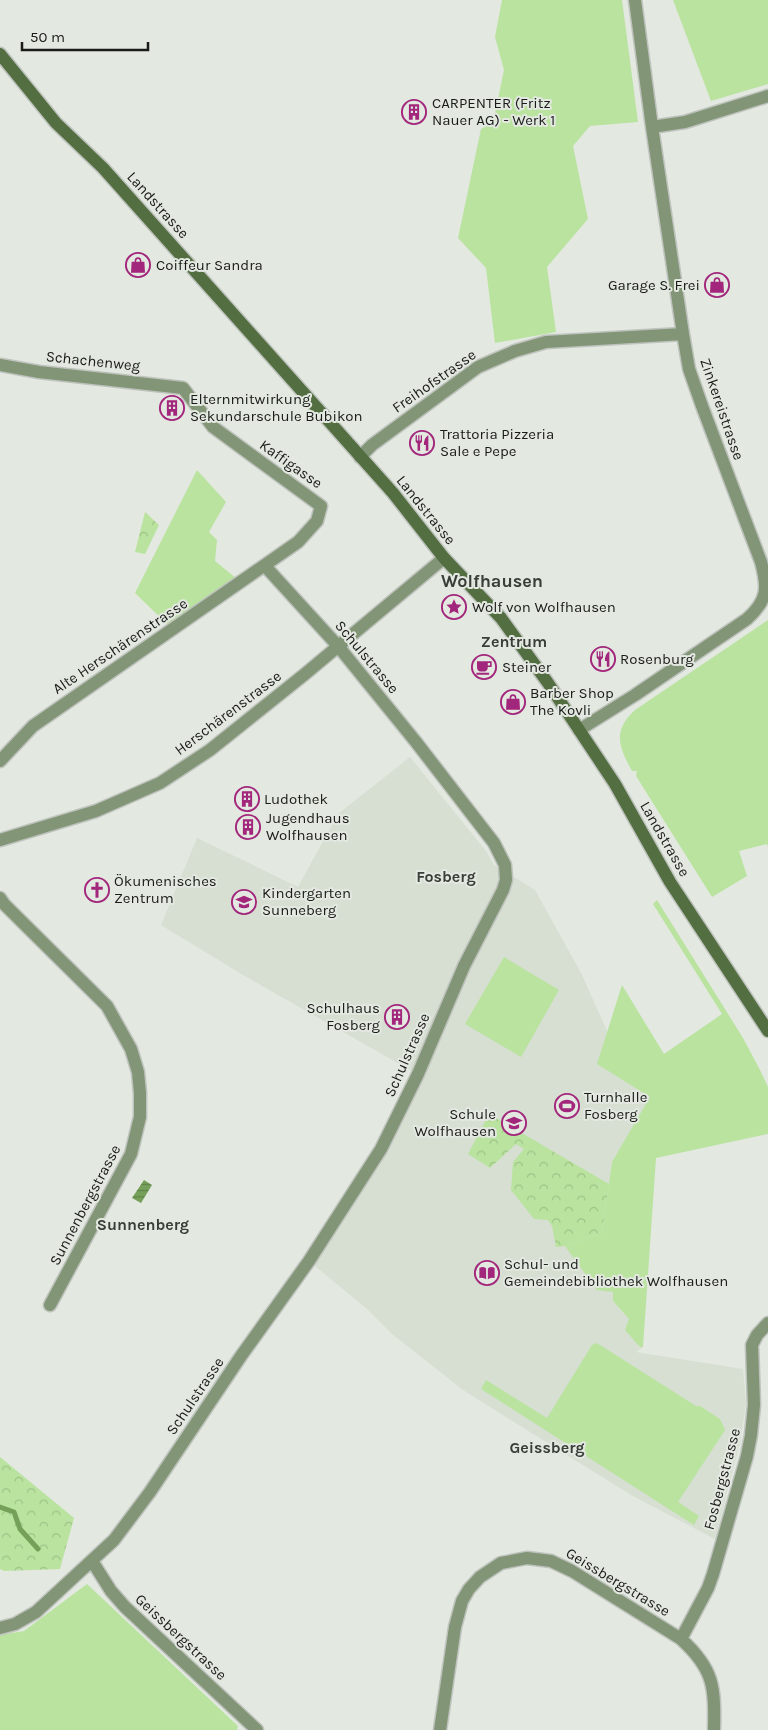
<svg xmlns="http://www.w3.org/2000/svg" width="768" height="1730" font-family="Karla,sans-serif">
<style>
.built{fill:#d6dfd1}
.grass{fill:#b9e39f}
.forest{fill:url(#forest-crowns)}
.water{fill:url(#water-rules)}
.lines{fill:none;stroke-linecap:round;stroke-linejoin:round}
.stream{stroke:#75a059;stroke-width:5}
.minor-casing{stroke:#bfc3bd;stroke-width:15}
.tertiary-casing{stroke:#bfc3bd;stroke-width:15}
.secondary-casing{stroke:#bfc3bd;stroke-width:15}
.minor{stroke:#829677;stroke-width:12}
.tertiary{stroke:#829677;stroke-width:12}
.secondary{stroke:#536e41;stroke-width:12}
.labels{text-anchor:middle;stroke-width:4;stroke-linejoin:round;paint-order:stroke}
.poi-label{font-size:15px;fill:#191b18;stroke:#e3e8e1;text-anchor:start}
.street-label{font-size:15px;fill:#191b18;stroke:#e3e8e1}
.neighbourhood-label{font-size:16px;font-weight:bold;fill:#3a3e38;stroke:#e3e8e1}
.quarter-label{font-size:18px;font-weight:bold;fill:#3a3e38;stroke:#e3e8e1}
</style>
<defs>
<pattern id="forest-crowns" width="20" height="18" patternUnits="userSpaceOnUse" patternTransform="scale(1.25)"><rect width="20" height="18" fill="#b9e39f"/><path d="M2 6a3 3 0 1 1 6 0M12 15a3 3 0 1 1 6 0" fill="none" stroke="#9ec288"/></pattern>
<pattern id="water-rules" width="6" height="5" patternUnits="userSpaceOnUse" patternTransform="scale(1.25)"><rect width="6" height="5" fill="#75a059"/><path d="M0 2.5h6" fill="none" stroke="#5f8249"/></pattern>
</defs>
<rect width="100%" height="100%" fill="#e3e8e1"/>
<path class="built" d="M410,757l76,94 8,14 41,25 46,83 27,60 -10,31 53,33 -39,65 -10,70 -37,14 49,46 -1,9 16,18 10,28h4l-7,5 107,17 3,35 -6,39 -25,96 -84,-44 -168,-105 -71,-56 -25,-25 -58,-48 108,-187 -174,-99 -82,-50 36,-87 101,49 40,-73z"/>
<path class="grass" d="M502,0h120l16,122 -48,4 -17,20 15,73 -41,48 9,65 -61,11 -9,-75 -28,-30 23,-109 12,-6 11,-53 -9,-33z
M673,0h95v84l-57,17z
M197,470l29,32 -17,30 8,8 -2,21 21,17 -69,46 -32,-31z
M768,620v227l-1,-3 -28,7 8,25 -35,21 -76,-121 1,-5h-5c-13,-24 -20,-40 3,-61z
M657,900l86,138 17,32 8,17v47l-112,24 -13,189h-3l-15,-17 4,-11 -16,-18v-9l-16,-2 -32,-44 37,-14 10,-70 38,-65 -53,-33 25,-79 42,69 58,-40 -69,-110z
M504,957l55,33 -38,67 -56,-33z
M597,1343l99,63h4l20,13 5,11 -47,72 21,14 -5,9 -213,-136 5,-9 61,38 45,-73z
M87,1584l151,142 -1,4h-237v-95l24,-4z"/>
<path class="forest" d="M145,512l14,13 -14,29 -10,-2z
M489,1114l120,70 -7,48 -37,14 -9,1 -4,-21 -4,-6 -14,-1 -23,-29 2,-28 11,-13 -8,-5 -26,24 -22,-14z
M0,1457l74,61 -14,51 -56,2 -4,-2z"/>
<path class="water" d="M144,1180l8,5 -11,18 -9,-5z"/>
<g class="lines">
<path class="stream" d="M0,1507l14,5 6,17 18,20"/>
<defs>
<path id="minor" d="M652,127l33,-5 83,-26
M0,365l39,7 144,16 30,39 108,79 -4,15 -19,21 -265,184 -33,35
M360,457l12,-12 106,-78 37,-16 31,-9 137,-8
M579,730l56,-35 112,-76c21,-19 21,-31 14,-57l-59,-156 -13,-37 -6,-35 -31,-207 -17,-127
M0,898l4,6 103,102 24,43 7,23 2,21v24l-9,37 -81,151
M92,1561l19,30 14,16 132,123
M0,1628l15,-4 21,-12 78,-72 36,-48 91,-136 68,-95 72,-112 37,-75 46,-108 39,-76 3,-10 -1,-15 -11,-22 -78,-101 -78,-96 -73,-80
M681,1639l27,-51 5,-14 34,-118 4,-21 3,-30 -2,-60 5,-10 11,-12
M440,1730l15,-103 7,-26 7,-12 11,-12 21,-14 26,-5 24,3 21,10 109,68c33,30 34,48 33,91"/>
<path id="tertiary" d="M0,840l96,-29 64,-28 50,-33 95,-76 139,-116"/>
<path id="secondary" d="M0,54l56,69 47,45 290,325 51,65 57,60 47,65 67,101 55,98 98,149"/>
</defs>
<use href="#minor" class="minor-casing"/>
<use href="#tertiary" class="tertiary-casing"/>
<use href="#secondary" class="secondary-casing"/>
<use href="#minor" class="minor"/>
<use href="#tertiary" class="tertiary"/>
<use href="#secondary" class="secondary"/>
</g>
<defs>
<symbol id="building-ring" viewBox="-11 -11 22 22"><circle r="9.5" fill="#e3e8e1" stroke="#a2267b" stroke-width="1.5"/><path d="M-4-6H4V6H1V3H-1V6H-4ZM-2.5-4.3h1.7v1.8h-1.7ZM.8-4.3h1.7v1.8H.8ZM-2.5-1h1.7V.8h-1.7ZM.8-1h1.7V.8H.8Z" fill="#a2267b"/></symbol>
<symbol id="shop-ring" viewBox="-11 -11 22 22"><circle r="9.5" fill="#e3e8e1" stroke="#a2267b" stroke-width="1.5"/><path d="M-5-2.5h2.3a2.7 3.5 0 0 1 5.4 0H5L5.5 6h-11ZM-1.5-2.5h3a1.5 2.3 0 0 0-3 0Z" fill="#a2267b"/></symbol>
<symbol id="restaurant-ring" viewBox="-11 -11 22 22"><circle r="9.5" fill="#e3e8e1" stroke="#a2267b" stroke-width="1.5"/><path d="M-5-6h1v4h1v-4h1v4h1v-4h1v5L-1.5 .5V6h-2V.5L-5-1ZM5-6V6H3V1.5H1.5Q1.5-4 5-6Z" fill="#a2267b"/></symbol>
<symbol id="sight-ring" viewBox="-11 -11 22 22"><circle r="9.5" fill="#e3e8e1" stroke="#a2267b" stroke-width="1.5"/><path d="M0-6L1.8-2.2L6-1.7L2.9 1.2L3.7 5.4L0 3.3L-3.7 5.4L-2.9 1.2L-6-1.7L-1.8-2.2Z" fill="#a2267b"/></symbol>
<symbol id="cafe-ring" viewBox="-11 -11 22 22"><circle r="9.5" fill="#e3e8e1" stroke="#a2267b" stroke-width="1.5"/><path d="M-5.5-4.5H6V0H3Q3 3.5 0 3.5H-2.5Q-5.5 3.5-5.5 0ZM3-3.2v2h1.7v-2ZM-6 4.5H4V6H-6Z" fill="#a2267b"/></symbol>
<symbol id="church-ring" viewBox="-11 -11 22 22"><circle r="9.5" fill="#e3e8e1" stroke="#a2267b" stroke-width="1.5"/><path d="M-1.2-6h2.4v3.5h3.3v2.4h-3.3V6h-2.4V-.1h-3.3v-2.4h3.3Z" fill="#a2267b"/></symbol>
<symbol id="school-ring" viewBox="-11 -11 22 22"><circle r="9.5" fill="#e3e8e1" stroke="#a2267b" stroke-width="1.5"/><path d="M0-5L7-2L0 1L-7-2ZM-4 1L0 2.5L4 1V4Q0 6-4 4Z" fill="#a2267b"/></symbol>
<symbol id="stadium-ring" viewBox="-11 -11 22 22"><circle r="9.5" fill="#e3e8e1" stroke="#a2267b" stroke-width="1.5"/><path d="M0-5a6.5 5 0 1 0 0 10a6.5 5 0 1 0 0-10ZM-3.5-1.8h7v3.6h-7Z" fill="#a2267b"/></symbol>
<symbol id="library-ring" viewBox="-11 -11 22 22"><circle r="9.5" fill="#e3e8e1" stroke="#a2267b" stroke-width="1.5"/><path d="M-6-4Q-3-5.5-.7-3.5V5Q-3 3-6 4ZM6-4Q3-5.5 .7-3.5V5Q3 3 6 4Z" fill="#a2267b"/></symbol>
</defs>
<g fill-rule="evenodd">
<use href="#building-ring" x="400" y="98" width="28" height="28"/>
<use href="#shop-ring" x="124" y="251" width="28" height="28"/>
<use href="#shop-ring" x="703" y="271" width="28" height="28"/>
<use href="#building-ring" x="158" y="394" width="28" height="28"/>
<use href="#restaurant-ring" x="408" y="429" width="28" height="28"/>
<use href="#sight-ring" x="440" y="593" width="28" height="28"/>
<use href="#restaurant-ring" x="589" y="645" width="28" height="28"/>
<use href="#cafe-ring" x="470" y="653" width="28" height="28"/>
<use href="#shop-ring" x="499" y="688" width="28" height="28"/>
<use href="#building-ring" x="233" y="785" width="28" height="28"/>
<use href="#building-ring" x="234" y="813" width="28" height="28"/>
<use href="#church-ring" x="83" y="876" width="28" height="28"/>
<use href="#school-ring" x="230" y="888" width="28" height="28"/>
<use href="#building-ring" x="383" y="1003" width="28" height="28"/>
<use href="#stadium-ring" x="553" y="1092" width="28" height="28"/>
<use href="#school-ring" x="500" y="1109" width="28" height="28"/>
<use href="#library-ring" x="473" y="1259" width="28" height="28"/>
</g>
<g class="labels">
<g class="poi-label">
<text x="432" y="108">CARPENTER (Fritz<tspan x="432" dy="17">Nauer AG) - Werk 1</tspan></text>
<text x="156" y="270">Coiffeur Sandra</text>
<text x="700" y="290" text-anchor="end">Garage S. Frei</text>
<text x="190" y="404">Elternmitwirkung<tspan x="190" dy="17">Sekundarschule Bubikon</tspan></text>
<text x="440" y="439">Trattoria Pizzeria<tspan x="440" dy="17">Sale e Pepe</tspan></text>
<text x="472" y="612">Wolf von Wolfhausen</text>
<text x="620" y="664">Rosenburg</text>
<text x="502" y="672">Steiner</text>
<text x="530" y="698">Barber Shop<tspan x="530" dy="17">The Kovli</tspan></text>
<text x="264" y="804">Ludothek</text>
<text x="266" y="823">Jugendhaus<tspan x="266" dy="17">Wolfhausen</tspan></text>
<text x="114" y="886">Ökumenisches<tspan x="114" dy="17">Zentrum</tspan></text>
<text x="262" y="898">Kindergarten<tspan x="262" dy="17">Sunneberg</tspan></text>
<text x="380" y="1013" text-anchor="end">Schulhaus<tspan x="380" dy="17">Fosberg</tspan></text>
<text x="584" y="1102">Turnhalle<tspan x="584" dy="17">Fosberg</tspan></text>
<text x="496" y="1119" text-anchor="end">Schule<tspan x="496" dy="17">Wolfhausen</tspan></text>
<text x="504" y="1269">Schul- und<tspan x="504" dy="17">Gemeindebibliothek Wolfhausen</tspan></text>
</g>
<g class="street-label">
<text transform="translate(158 205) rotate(48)" y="5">Landstrasse</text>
<text transform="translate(93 361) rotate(6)" y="5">Schachenweg</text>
<text transform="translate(434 381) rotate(-35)" y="5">Freihofstrasse</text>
<text transform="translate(722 409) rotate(71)" y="5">Zinkereistrasse</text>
<text transform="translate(291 464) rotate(35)" y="5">Kaffigasse</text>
<text transform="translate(426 510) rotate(51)" y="5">Landstrasse</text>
<text transform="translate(120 646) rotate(-34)" y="5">Alte Herschärenstrasse</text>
<text transform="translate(367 657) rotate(50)" y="5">Schulstrasse</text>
<text transform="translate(228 713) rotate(-37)" y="5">Herschärenstrasse</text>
<text transform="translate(665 839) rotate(60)" y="5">Landstrasse</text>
<text transform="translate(407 1055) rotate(-66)" y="5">Schulstrasse</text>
<text transform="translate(85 1205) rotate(-62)" y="5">Sunnenbergstrasse</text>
<text transform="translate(195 1396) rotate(-56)" y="5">Schulstrasse</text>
<text transform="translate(722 1479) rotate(-75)" y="5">Fosbergstrasse</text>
<text transform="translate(618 1582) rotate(31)" y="5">Geissbergstrasse</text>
<text transform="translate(181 1637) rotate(43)" y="5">Geissbergstrasse</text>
</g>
<g class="neighbourhood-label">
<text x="514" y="647">Zentrum</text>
<text x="446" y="882">Fosberg</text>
<text x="143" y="1230">Sunnenberg</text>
<text x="547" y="1453">Geissberg</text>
</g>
<g class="quarter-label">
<text x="492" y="587">Wolfhausen</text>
</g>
</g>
<path d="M22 42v8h126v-8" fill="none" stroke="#191b18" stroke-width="2.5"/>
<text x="30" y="42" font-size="15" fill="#191b18" stroke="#e3e8e1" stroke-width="4" paint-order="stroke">50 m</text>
</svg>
